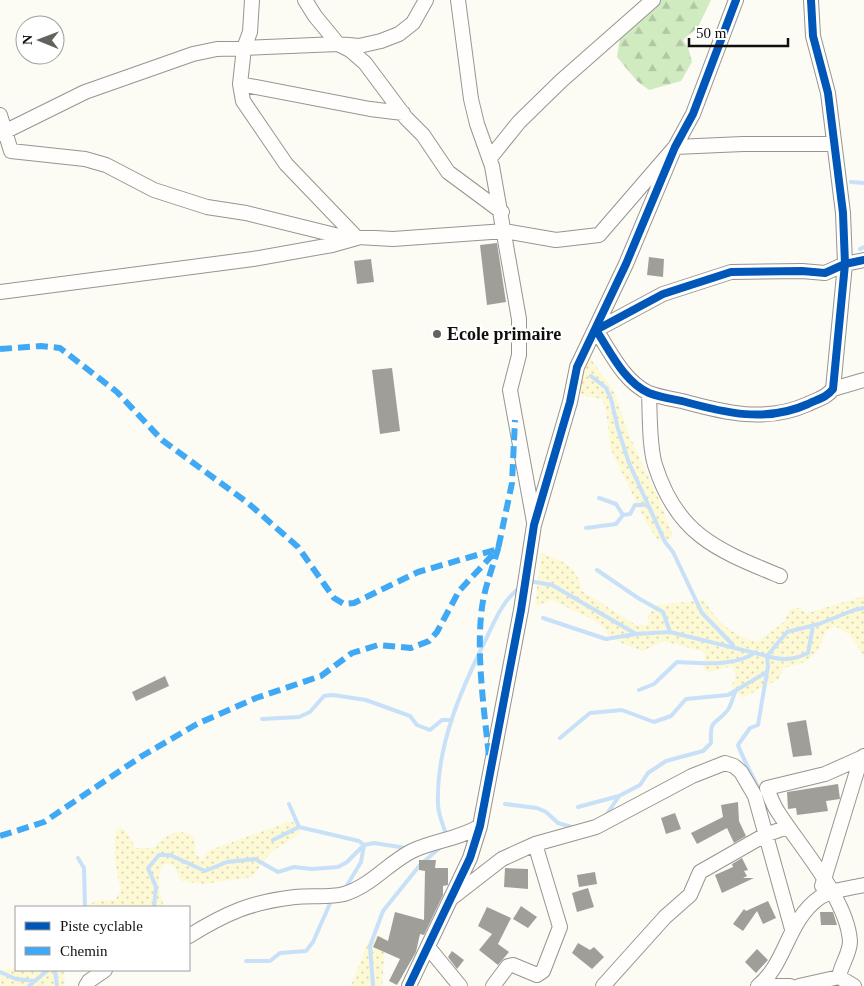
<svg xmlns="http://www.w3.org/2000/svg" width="864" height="986" font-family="Georgia,serif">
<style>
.forest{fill:url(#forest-firs)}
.sand{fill:url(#sand-dots)}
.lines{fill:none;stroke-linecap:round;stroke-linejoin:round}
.stream{stroke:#c8e1f8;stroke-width:4}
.building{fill:#a09e99}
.minor-casing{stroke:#969592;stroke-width:16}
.minor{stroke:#fffefd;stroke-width:14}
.quiet{stroke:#3fa9f5;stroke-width:6;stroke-dasharray:12 6;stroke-linecap:butt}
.cycleway-casing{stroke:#fff;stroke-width:11}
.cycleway{stroke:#0057b8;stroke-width:8}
.poi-dot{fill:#62625f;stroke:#fff;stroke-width:2}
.labels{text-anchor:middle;stroke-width:5;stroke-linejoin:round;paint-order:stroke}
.poi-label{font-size:18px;font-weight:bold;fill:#0f0f0f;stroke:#fff;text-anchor:start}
</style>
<defs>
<pattern id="forest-firs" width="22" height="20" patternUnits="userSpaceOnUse" patternTransform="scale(1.25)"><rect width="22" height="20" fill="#d1ebc0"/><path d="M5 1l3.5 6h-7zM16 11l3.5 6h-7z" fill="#b2c8a4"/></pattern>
<pattern id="sand-dots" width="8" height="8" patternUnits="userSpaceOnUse" patternTransform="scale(1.25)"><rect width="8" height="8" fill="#fdf9d4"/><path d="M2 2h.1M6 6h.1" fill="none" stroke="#d8d4b5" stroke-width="1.8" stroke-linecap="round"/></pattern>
</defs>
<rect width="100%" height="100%" fill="#fcfbf4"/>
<path class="forest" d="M653,0h58l-13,27 -15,13 5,7 4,15 -11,19 -32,9 -12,-9 -20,-24 3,-19z"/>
<path class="sand" d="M590,358l24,33 15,44 32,69 12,32 -8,6 -7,-2 -12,-18 -36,-74 -3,-30 -4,-18c-7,-4 -13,-2 -20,-5 -11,-6 -5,-23 -4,-32z
M541,553c23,9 36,12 41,38l54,34h13l-1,-10 10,-10 46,-5c14,24 27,34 53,42l27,-20 6,-13 8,-1 10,5 56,-17v60l-14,-21 -15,-9 -9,5c-9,27 -15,31 -43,37l-4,11 -37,19 -11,-12 5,-9 -4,-11 -23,6 -5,-3 1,-17 -42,-11 -20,10 -22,-8 -14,-9 -4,-7 -13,-9 -34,-16 -6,-2 -15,7z
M288,822l12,1v11l-29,18 -19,25 -48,7 -23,-3 -7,-16 -10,-1c-9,12 -4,29 0,43h-77l8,-6 20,-1 6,-9c-5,-21 -8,-38 -5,-59l5,-4 6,4 8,16h19c10,-13 27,-23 41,-9l1,15 6,6 6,-9z
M378,935l4,1 3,9 -3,41h-31l17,-44z
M16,965v5h49l-1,16h-63l-1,-15 13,-3z"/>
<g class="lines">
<path class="stream" d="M851,182l13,1
M860,249l4,-2
M591,376l15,12 5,11 7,30 11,34 36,79 8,10 29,61 31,32
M599,498l17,6 7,11
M586,528l30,-4 7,-9 7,-1 5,-9h13
M597,570l41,28 25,14 7,20
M529,581l23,4 84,49 34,-2 97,24 20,-24 32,-8 35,-14 10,-2
M543,618l63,21 30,-5
M639,690l15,-6 23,-22c24,1 59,5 79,-10
M262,719l37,-2 11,-5 14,-16 9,-1 33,5 44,16 7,9 13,5 12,-10h10
M560,738l30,-25 32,-3 32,12 17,-6 15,-17 42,-4 39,-23
M764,800c-8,-19 -19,-36 -26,-55l12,-17 8,-3 10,-59 -1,-10c16,5 26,4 41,-3l5,-27
M289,804l10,23 60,14 5,4 -3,17 -15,25
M505,804l32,4 9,4 12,11 17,5
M578,807l41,-11
M605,817l14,-21 21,-11 8,-12 18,-12 37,-10 8,-8c-1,-25 3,-17 16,-32 4,-5 6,-14 8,-19
M447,837c-3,-10 -9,-22 -9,-33 -2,-58 23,-114 48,-165 9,-19 18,-41 36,-53
M273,840l26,-13
M78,858l6,10 1,39
M154,907l2,-20 -8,-19 11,-13h11l35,16 22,-9 28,-3 23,13 16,-5 18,2 26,-2 9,-5 17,-17 10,-2 32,5
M246,961h24l10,-8 26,-2 7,-9 19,-43
M55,970l2,16
M0,972l16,7 19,2
M29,986l19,-16
M373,986l-3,-40 13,-35 37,-46 22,-19"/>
</g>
<path class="building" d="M497,243l9,59 -19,3 -7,-60z
M649,257l15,2 -1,18 -16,-2z
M371,259l3,23 -17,2 -3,-23z
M392,368l8,63 -20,3 -8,-64z
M165,676l4,10 -33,15 -4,-9z
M806,720l6,35 -19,2 -6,-34z
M838,784l2,15 -14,2 2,10 -31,4 -1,-7 -8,1 -1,-17z
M738,802l1,19 7,15 -12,7 -7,-15 -30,16 -6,-11 32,-16 -2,-12z
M675,813l6,16 -15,5 -5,-16z
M742,858l6,12 -4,1 3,5 -4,2h11l-32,15 -7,-18 18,-8 -1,-3z
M419,860h17l-1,8h13v17l-5,1v9l-19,40 -4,-1 -4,18 -19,33 -8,-4 11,-22 -27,-12 5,-11 10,5 7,-29 29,8 1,-49 -6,-1z
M505,868l23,1v20l-24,-2z
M595,872l2,12 -18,3 -2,-12z
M588,888l6,19 -17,5 -5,-19z
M768,901l8,17 -13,6 -6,-13 -14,20 -10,-7 11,-15 2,2z
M521,906l16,11 -9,11 -15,-9z
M487,907l24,11 -13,26 11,8 -11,13 -19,-15 13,-16 -14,-8z
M820,912h13l4,13h-16z
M578,943l12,7 4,-3 10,10 -12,12 -20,-16z
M757,949l11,11 -12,13 -11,-11z
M452,951l12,9 -7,9 -9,-12z"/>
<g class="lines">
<defs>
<path id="minor" d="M305,0l10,16 23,28 12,6 15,13 41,55 17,17 25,37 54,40
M458,0l13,99 6,25 15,42 27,153v36l-9,35 24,132
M811,0l2,36 15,57 15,120 2,51 -12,125c-7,9 -15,10 -25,15 -42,19 -83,9 -126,-3 -10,-2 -23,-4 -33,-8 -25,-11 -39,-42 -53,-63l67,-36 68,-22 71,-1 23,2 20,-9 19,-4
M240,84l130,25 33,4
M0,115l11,36 74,8 21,6 48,25 53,17 39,6 93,23 54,3 112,-8 51,9 43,-5 76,-88 68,-3h90
M0,134l85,-42 108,-38 24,-5 121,-5 21,2 22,-5 18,-7 14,-11 13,-23
M490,158l29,-36 42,-41 92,-81
M0,292l253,-33 79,-14 25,-7 -71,-74 -43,-63 -3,-17 4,-36 6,-16 2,-32
M833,389l31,-9
M649,393c1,21 0,52 6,72 22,70 62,85 125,111
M822,886l39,-128 3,-2
M453,897l49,-38 33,-15 61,-17 96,-51 33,-13 9,3 7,6 14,24 37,133
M189,936c37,-23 62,-34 106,-39 17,-2 33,1 49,-3 27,-8 44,-31 68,-43 23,-11 45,-11 68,-25
M428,947l32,39
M839,977c2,-13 11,-23 11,-36 -3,-42 -49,-93 -72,-129 -5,-7 -8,-16 -11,-24l58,-14 36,-16
M86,986l3,-5 16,-11
M409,986l61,-128 10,-32 41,-216 13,-85 36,-123 7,-35 49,-103 49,-117 18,-33 43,-114
M493,986l15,-20 5,-1 24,10 6,-4 17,-44 -25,-83
M603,986l62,-69 25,-22 10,-23 65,-37 23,-8
M758,986c28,-22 29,-65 61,-88 11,-8 32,-10 45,-13
M760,986h30
M799,986l40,-9 15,9"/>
</defs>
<use href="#minor" class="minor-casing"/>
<use href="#minor" class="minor"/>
<path class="quiet" d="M0,349l41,-3 19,2 57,44 45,48 86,63 50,44 36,51 10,6 10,-1 64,-31 80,-23 14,-66 3,-63
M0,836l44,-14 98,-66 55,-32 59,-26 65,-22 31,-23 26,-8 33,3 18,-7 8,-9 22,-41 39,-42c-5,17 -12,35 -15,52 -8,45 1,109 6,155"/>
<defs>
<path id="cycleway" d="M811,0l2,36 15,57 15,120 2,51 -12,125c-7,9 -15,10 -25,15 -42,19 -83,9 -126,-3 -10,-2 -23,-4 -33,-8 -25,-11 -39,-42 -53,-63l67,-36 68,-22 71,-1 23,2 20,-9 19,-4
M409,986l61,-128 10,-32 41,-216 13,-85 36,-123 7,-35 49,-103 49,-117 18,-33 43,-114"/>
</defs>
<use href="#cycleway" class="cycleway-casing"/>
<use href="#cycleway" class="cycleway"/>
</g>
<circle class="poi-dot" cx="437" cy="334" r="5"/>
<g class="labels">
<g class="poi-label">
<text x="447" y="340">Ecole primaire</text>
</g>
</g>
<rect x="15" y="906" width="175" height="65" fill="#ffffff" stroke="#9f9f9f"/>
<rect x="25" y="922" width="25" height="8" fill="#0057b8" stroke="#9f9f9f"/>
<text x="60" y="931" font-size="15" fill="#0f0f0f">Piste cyclable</text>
<rect x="25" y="947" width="25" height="8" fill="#3fa9f5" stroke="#9f9f9f"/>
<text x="60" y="956" font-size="15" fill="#0f0f0f">Chemin</text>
<g transform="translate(40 40) rotate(271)"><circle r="24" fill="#ffffff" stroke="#9f9f9f"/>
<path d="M0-4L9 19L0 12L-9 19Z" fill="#62625f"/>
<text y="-8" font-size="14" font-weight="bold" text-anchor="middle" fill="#0f0f0f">N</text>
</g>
<path d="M689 38v8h99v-8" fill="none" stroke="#0f0f0f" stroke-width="2.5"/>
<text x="696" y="38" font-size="15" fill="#0f0f0f" stroke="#ffffff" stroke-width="4" paint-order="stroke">50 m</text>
</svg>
